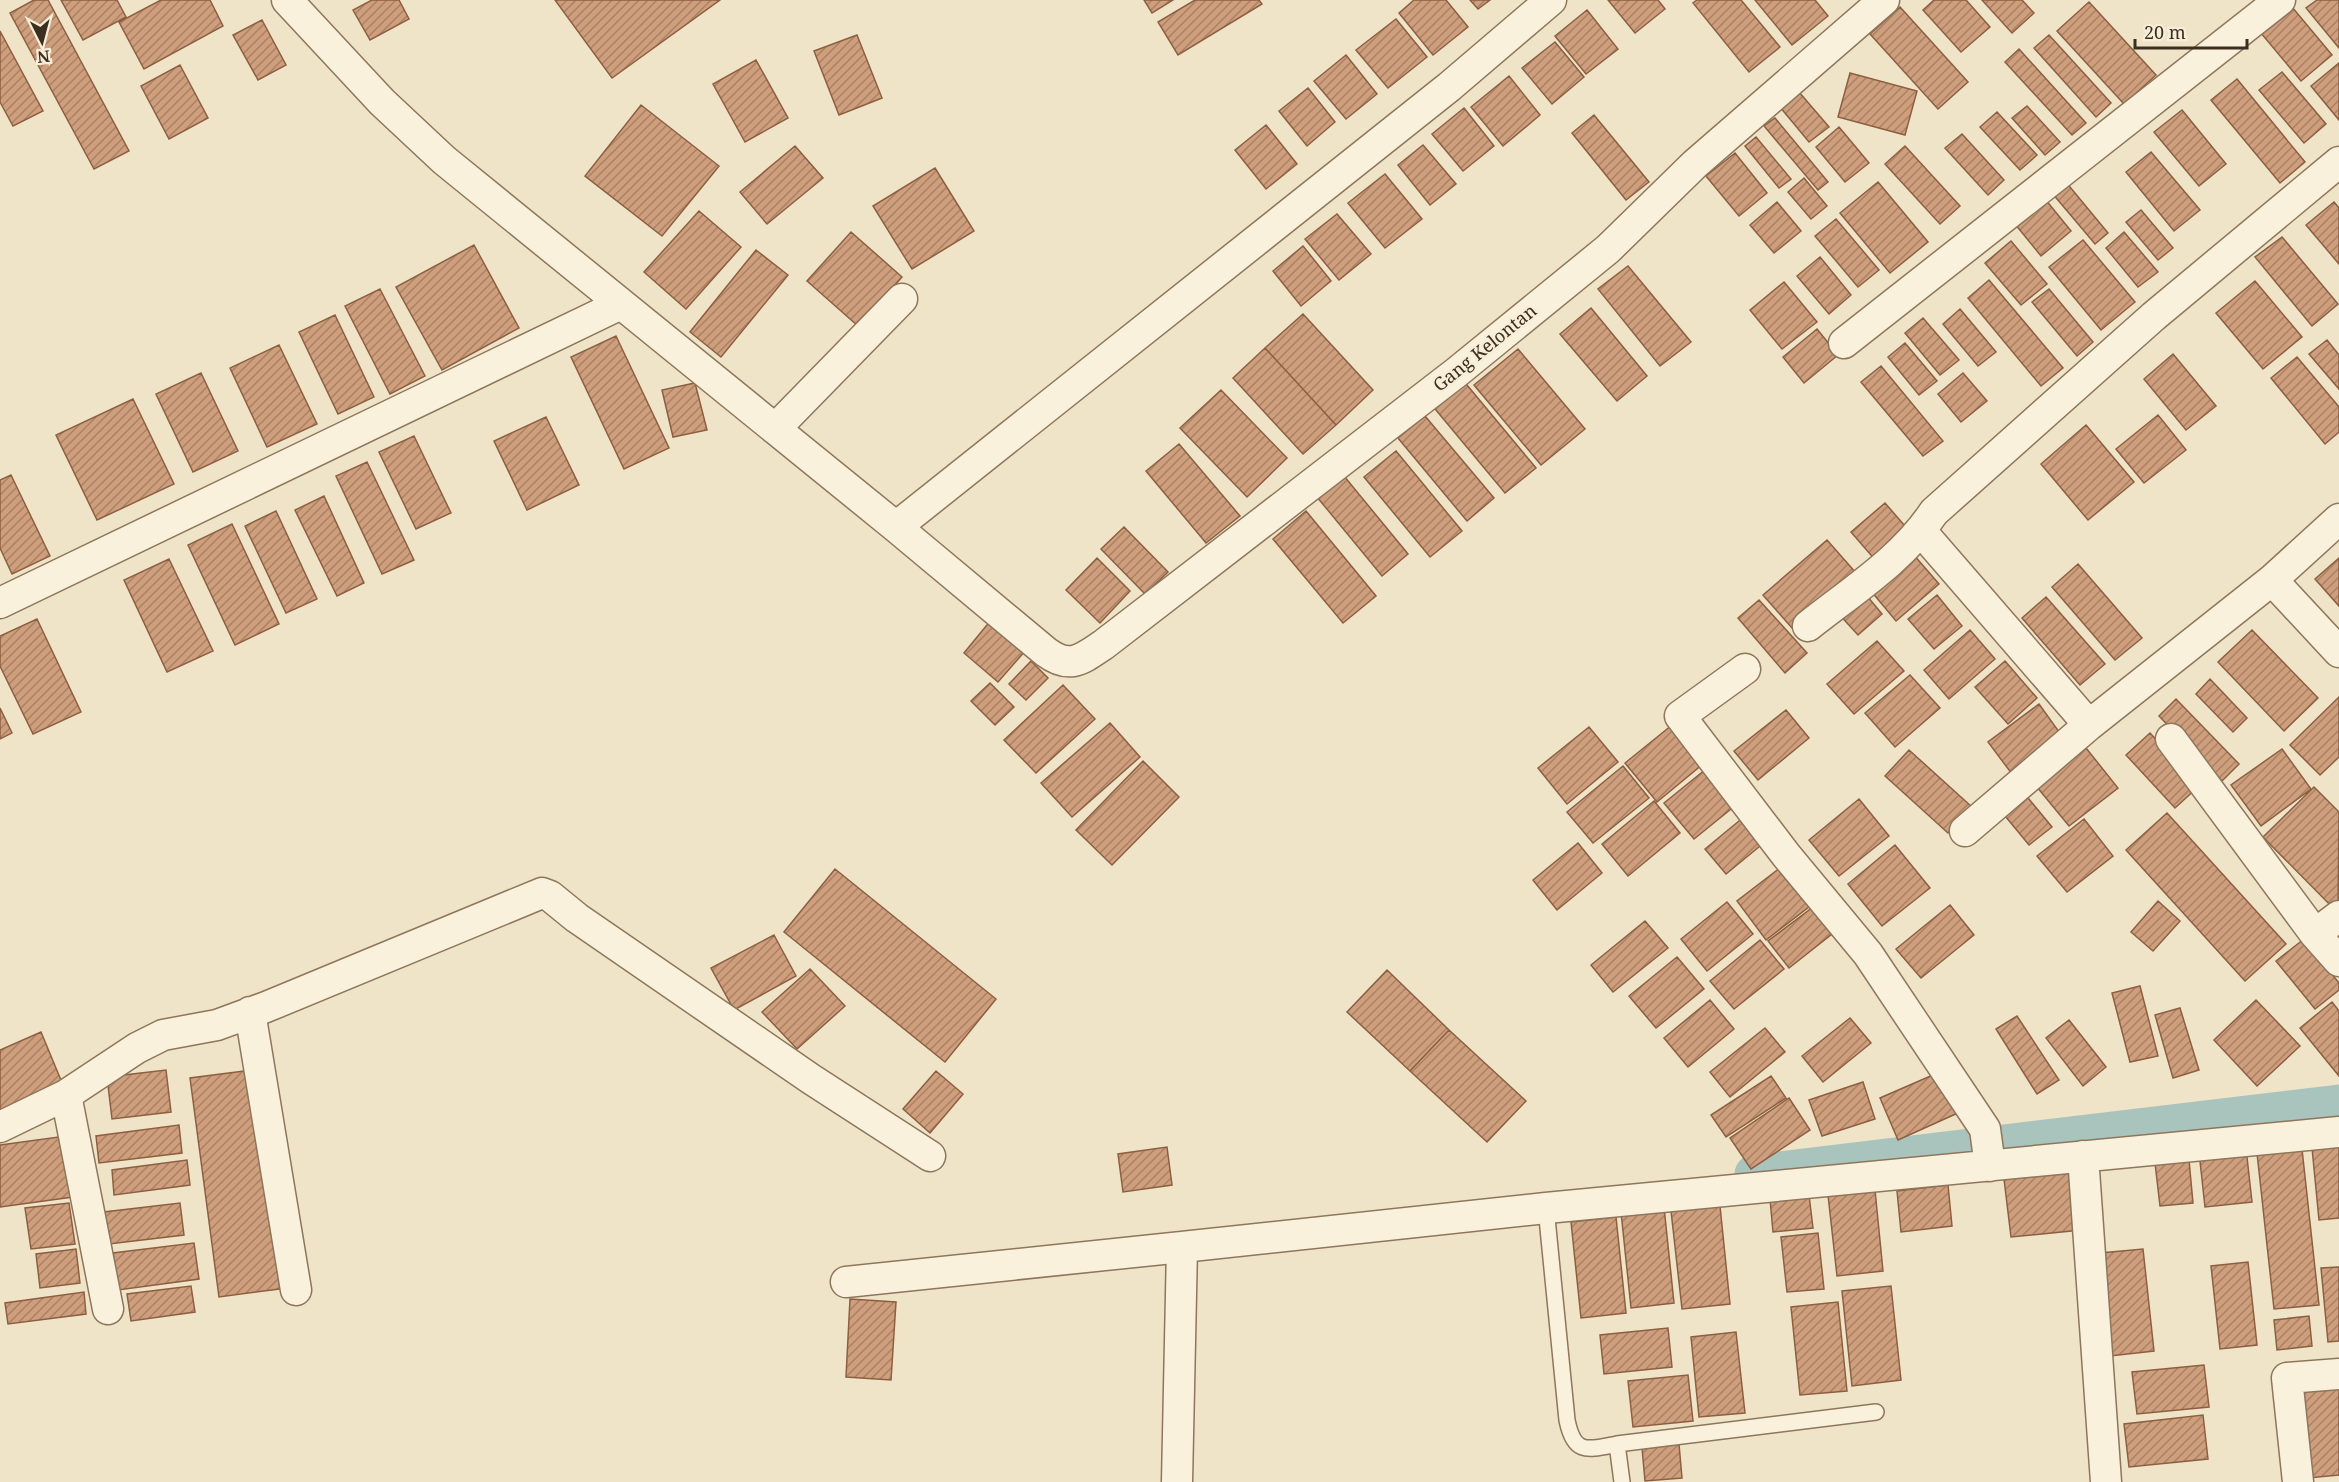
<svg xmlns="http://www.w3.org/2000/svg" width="2339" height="1482" font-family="'Noto Serif',serif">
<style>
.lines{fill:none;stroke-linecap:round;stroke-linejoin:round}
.canal{stroke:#a9c4bc;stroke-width:39}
.building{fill:url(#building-hatch);stroke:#8d5f41;stroke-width:1.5}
.service-casing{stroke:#8d765c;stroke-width:18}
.minor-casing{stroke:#8d765c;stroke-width:33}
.service{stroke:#faf1dc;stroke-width:15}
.minor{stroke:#faf1dc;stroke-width:30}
.labels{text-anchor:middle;stroke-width:5;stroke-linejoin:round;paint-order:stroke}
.street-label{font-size:18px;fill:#3d2e20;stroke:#f7eed8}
</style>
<defs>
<pattern id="building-hatch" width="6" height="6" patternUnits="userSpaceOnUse" patternTransform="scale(1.5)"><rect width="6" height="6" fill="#cf9f7d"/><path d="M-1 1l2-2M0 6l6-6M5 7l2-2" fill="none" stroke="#a98266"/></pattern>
</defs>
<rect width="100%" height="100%" fill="#f0e4c8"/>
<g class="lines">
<path class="canal" d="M1754,1174l585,-70"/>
</g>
<path class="building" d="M34,0h14l81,151 -35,18 -84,-156z
M61,0h56l9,17 -43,23z
M161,0h49l13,26 -79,43 -25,-47z
M372,0h27l10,19 -39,21 -17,-30z
M555,0h165l-108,78z
M1144,0h29l-21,13z
M1195,0h64l3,4 -84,51 -20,-33z
M1414,0h32l22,27 -35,28 -34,-42z
M1470,0h20l-12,9z
M1608,0h50l7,9 -30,24z
M1697,0h44l39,47 -31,25 -56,-69z
M1755,0h60l13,16 -36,29z
M1934,0h32l24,27 -29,25 -38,-42z
M1982,0h40l12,13 -22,20z
M2317,0h22v48l-33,-40z
M2089,2l67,73 -32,29 -67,-73z
M1900,7l68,75 -30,27 -68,-75z
M2292,7l40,48 -31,26 -40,-48z
M1587,10l31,39 -32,25 -31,-38z
M1396,19l31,38 -39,31 -32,-38z
M262,20l24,45 -28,15 -25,-45z
M0,31l43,80 -30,15 -13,-24z
M857,35l25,63 -43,17 -25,-64z
M2049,35l62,68 -15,14 -62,-69z
M1555,42l29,35 -32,27 -30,-36z
M2019,49l67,74 -14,12 -67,-73z
M1346,55l31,39 -31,25 -32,-38z
M756,60l32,58 -43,24 -32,-58z
M2339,63v57l-28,-34z
M180,65l28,53 -39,21 -28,-53z
M2282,72l44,52 -22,19 -45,-53z
M1850,73l67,18 -12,44 -67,-18z
M1509,76l31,39 -37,31 -32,-39z
M2237,79l68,83 -25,21 -69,-83z
M1308,88l27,34 -28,24 -28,-35z
M1799,92l30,35 -20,15 -29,-35z
M641,105l78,61 -57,70 -77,-60z
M2027,106l33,36 -15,13 -33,-37z
M1464,108l30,38 -31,25 -31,-37z
M2182,110l44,54 -27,22 -45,-54z
M1997,112l40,43 -17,15 -40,-43z
M1594,115l55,67 -23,18 -54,-67z
M1775,118l53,64 -10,8 -54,-64z
M1266,125l31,39 -31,25 -31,-39z
M1839,127l30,36 -24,19 -29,-35z
M1962,134l42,46 -16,15 -43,-47z
M1756,137l35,42 -12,9 -34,-42z
M1423,145l33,39 -26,21 -32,-40z
M795,146l28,32 -56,46 -27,-32z
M1905,146l55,60 -20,18 -55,-60z
M2151,152l49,58 -26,21 -48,-59z
M1735,153l32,40 -28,23 -33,-40z
M935,168l39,63 -62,38 -39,-63z
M1385,174l37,45 -37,29 -37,-45z
M1804,178l23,28 -16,13 -23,-27z
M2065,181l43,52 -13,11 -43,-51z
M1878,182l50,60 -38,31 -50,-60z
M2045,199l26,32 -30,25 -26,-32z
M1777,202l24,29 -27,22 -24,-28z
M2334,202l5,6v56l-33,-39z
M2141,210l32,38 -15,12 -32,-38z
M699,211l42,36 -55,62 -42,-37z
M1337,214l34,40 -32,26 -34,-41z
M1836,219l43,51 -21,17 -43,-51z
M851,232l51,45 -44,49 -51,-45z
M2124,232l34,40 -20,15 -32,-39z
M2282,237l56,67 -26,22 -57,-69z
M2083,240l52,62 -34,28 -52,-63z
M2011,241l36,43 -26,21 -36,-42z
M474,245l45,83 -77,42 -46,-83z
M1303,246l28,35 -30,25 -28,-35z
M756,250l32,25 -67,82 -31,-25z
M1820,257l31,38 -22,19 -32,-38z
M1628,266l63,76 -31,24 -62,-77z
M1989,280l74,88 -22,18 -73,-88z
M2255,281l47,56 -39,32 -47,-56z
M1784,282l33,40 -35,27 -32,-39z
M380,289l45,87 -35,18 -45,-88z
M2049,289l44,53 -16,14 -45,-54z
M1591,308l56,68 -30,25 -57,-67z
M1960,309l36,43 -18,14 -35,-42z
M1303,314l70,76 -37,35 -71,-77z
M335,315l39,82 -36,17 -39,-82z
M1923,318l36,42 -19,15 -35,-42z
M1817,329l21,26 -34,28 -21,-26z
M616,336l53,112 -45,21 -53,-112z
M2327,340l12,15v34l-30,-35z
M1905,343l32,38 -18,14 -31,-38z
M279,345l38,79 -50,23 -37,-79z
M1265,348l71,77 -33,29 -70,-76z
M1518,349l67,80 -44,36 -67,-80z
M2173,354l43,52 -30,24 -42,-51z
M2297,357l42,50v25l-14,12 -54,-66z
M1881,366l62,75 -20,15 -62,-74z
M201,373l37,78 -45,21 -37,-78z
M1963,373l24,28 -26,21 -23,-28z
M1462,379l74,89 -31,25 -74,-89z
M695,383l12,47 -34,7 -11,-47z
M1221,390l66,68 -40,39 -67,-69z
M133,399l41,85 -77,36 -41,-85z
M2158,415l28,35 -42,33 -28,-34z
M1425,416l69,82 -27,23 -69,-83z
M546,417l33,68 -52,25 -33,-69z
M2086,425l48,57 -46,38 -47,-56z
M414,436l37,77 -35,16 -37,-77z
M1179,444l61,72 -34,27 -60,-72z
M1396,451l66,80 -32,26 -66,-80z
M367,462l47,98 -32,14 -46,-98z
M11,475l39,81 -38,18 -12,-26v-68z
M1344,476l64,78 -26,22 -65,-79z
M324,496l40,87 -27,13 -42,-86z
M1885,503l26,30 -34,29 -26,-30z
M276,511l41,88 -31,14 -41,-87z
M1306,511l70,85 -33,27 -70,-84z
M232,524l47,100 -44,21 -47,-100z
M1124,527l44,45 -23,22 -44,-45z
M1827,540l29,33 -64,55 -29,-33z
M1913,554l26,30 -43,37 -25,-30z
M1097,558l33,33 -30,32 -34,-33z
M2339,558v48l-24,-27z
M169,559l44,92 -46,21 -43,-92z
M2078,564l64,74 -27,22 -63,-73z
M1862,590l20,24 -24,21 -21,-23z
M1937,595l25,31 -28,23 -26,-30z
M2046,597l59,67 -25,21 -58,-67z
M1759,600l48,53 -22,20 -47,-55z
M37,619l44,93 -48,22 -33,-68v-30z
M991,620l35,30 -28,32 -34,-29z
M1970,630l25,29 -46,40 -25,-29z
M2252,630l66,68 -34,33 -66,-69z
M1877,641l27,30 -50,43 -27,-30z
M1031,661l17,17 -22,22 -17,-16z
M2005,661l32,37 -29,26 -33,-37z
M1910,675l30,33 -45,39 -30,-34z
M2210,679l37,39 -14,14 -37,-38z
M990,683l24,24 -19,18 -24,-24z
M1063,685l32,34 -59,54 -32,-33z
M2339,697v60l-19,18 -30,-30z
M2176,699l63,65 -17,17 -63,-65z
M2039,704l23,32 -50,38 -24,-32z
M0,708l12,25 -12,6z
M1786,710l23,28 -51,42 -24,-29z
M1677,721l32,38 -52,43 -32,-39z
M1110,723l30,34 -68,60 -31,-34z
M1589,727l29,35 -51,42 -29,-36z
M2150,733l49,53 -24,22 -49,-53z
M2086,748l32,40 -49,38 -32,-39z
M2282,749l29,40 -50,37 -30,-41z
M1909,750l63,57 -24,26 -63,-57z
M1143,761l36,36 -67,68 -36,-35z
M1711,765l30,36 -47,38 -30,-36z
M1623,766l26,32 -56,45 -26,-31z
M2314,787l25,25 -1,101 -75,-76z
M2024,793l28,34 -23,18 -28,-34z
M1859,799l30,37 -50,40 -30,-36z
M1654,801l26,32 -52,43 -26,-32z
M2167,813l119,131 -41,37 -119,-131z
M1745,816l20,26 -39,32 -21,-25z
M2084,819l29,37 -46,36 -30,-36z
M1578,843l24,30 -45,37 -24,-30z
M1895,845l35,43 -48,38 -34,-42z
M1785,864l29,39 -48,37 -29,-39z
M835,869l161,130 -51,63 -161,-130z
M2158,901l22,20 -27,30 -22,-19z
M1727,902l26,32 -46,37 -26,-32z
M1817,904l20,26 -48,38 -21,-27z
M1950,905l24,30 -53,43 -25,-29z
M1645,921l23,27 -55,44 -22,-27z
M774,935l22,41 -62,34 -23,-42z
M2304,939l35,44v7l-24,19 -39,-48z
M1760,940l24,29 -50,40 -24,-28z
M1677,957l27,32 -48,39 -27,-32z
M810,969l35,37 -48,43 -35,-37z
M1387,970l62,60 -39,41 -63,-59z
M2140,986l18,70 -28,6 -18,-69z
M1710,1000l24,29 -46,38 -24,-29z
M2256,1000l44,46 -43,40 -43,-46z
M2332,1002l7,9v65l-39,-48z
M2180,1008l19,62 -26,8 -18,-63z
M2017,1016l42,64 -22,14 -41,-65z
M1850,1018l21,25 -48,39 -21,-26z
M2069,1020l37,47 -23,19 -37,-48z
M1765,1028l20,24 -55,45 -20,-25z
M1449,1030l77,71 -39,41 -77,-71z
M41,1032l22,53 -63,26v-61z
M259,1069l28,219 -68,9 -29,-219z
M166,1070l5,42 -59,7 -5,-42z
M936,1071l27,23 -33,39 -27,-24z
M1942,1071l18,41 -62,28 -18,-42z
M1771,1076l15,22 -60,39 -15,-22z
M1863,1082l12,37 -53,17 -13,-36z
M1789,1098l21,32 -59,39 -21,-31z
M179,1125l3,28 -83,10 -3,-27z
M73,1135l7,61 -80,11v-62z
M2339,1145v73l-20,2 -7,-72z
M1167,1147l5,38 -49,7 -5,-38z
M2246,1148l6,54 -47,5 -6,-55z
M2302,1149l17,156 -45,4 -17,-156z
M187,1160l3,25 -76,10 -2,-25z
M2189,1160l4,43 -33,3 -5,-43z
M2075,1171l6,59 -70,7 -7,-58z
M1948,1185l4,41 -51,6 -4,-41z
M1875,1190l8,81 -46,5 -9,-81z
M1809,1195l4,33 -40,4 -3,-33z
M69,1203l6,41 -44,5 -6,-41z
M180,1203l4,32 -75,9 -5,-32z
M1720,1206l10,98 -48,5 -11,-98z
M1664,1207l10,96 -43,5 -10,-96z
M1616,1217l10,96 -45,5 -10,-96z
M1818,1233l6,56 -37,3 -6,-55z
M194,1243l5,36 -81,11 -5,-37z
M76,1249l4,34 -40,5 -4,-34z
M2143,1249l11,102 -44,5 -10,-103z
M2248,1262l9,83 -37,4 -9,-83z
M2339,1267v74l-11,1 -7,-74z
M191,1286l4,26 -64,9 -4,-27z
M1891,1286l10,94 -49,6 -10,-95z
M84,1292l2,22 -78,10 -3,-21z
M850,1299l46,3 -5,78 -45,-3z
M1838,1302l9,89 -47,4 -9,-88z
M2309,1316l3,30 -35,4 -3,-30z
M1668,1328l4,39 -68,7 -4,-39z
M1736,1332l9,81 -46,4 -8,-80z
M2204,1365l5,42 -72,7 -5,-42z
M1688,1375l5,46 -60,6 -5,-46z
M2339,1381v94l-31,3 -9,-93z
M2203,1415l5,44 -79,8 -5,-43z
M1679,1444l3,34 -37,3 -3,-33z"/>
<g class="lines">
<defs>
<path id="service" d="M1546,1208l21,212c7,35 20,30 50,24l259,-32
M1617,1444l5,38"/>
<path id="minor" d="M287,0l95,102 62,58 452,367 150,125c24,18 36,7 57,-7l354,-273 151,-123 87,-85 189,-164
M1844,343l436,-343
M775,429l127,-130
M896,527l553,-440 102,-87
M1921,531l168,194
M2272,580l67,72
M0,603l621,-299
M1808,626c44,-35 95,-67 126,-114l220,-196 185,-154
M1745,669l-65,47 106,139 82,99 117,175 5,37
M2171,739l144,195
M1965,831l124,-106 183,-145 67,-61
M2339,916l-24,18 24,27
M250,1012l46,278
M66,1095l42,214
M0,1127l66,-32 71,-47 26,-13 54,-10 49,-18 276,-114 8,3 27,22 234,161 119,77
M2083,1156l23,326
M846,1282l336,-35
M1177,1482l5,-235 364,-39 793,-76
M2298,1482l-11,-104 52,-4"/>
</defs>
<use href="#service" class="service-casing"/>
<use href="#minor" class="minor-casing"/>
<use href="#service" class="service"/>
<use href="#minor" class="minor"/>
</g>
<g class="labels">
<g class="street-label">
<text transform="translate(1485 348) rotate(-39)" y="6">Gang Kelontan</text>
</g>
</g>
<g transform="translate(42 42) rotate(174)" stroke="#f7eed8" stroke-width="4.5" paint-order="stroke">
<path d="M0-4.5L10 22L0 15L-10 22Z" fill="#3d2e20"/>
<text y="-9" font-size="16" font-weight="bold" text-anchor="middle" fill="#3d2e20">N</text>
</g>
<path d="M2135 39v9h112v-9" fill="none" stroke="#3d2e20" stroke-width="3"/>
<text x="2144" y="39" font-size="18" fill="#3d2e20" stroke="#f7eed8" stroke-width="4.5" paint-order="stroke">20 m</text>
</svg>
